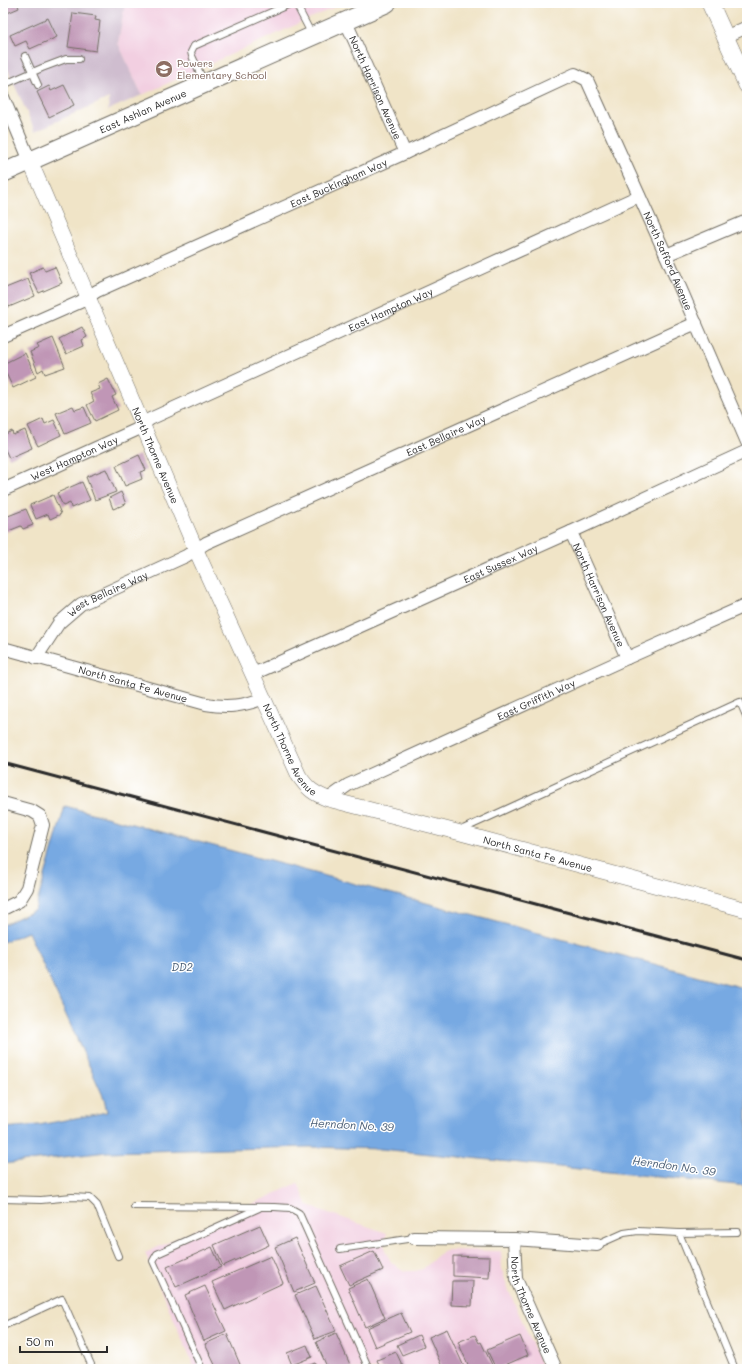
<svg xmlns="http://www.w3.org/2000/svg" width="750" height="1372" font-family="Mali,sans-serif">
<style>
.built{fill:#f2cfe1}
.industrial{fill:#cfbdcf}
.water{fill:#77a9e2;stroke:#516a86}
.building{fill:#c096b6}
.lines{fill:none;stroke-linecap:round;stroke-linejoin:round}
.service-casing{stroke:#706c62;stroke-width:8}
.minor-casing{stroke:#706c62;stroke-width:14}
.tertiary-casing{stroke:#706c62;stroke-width:16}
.secondary-casing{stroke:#706c62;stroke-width:18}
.primary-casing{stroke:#706c62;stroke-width:20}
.service{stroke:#fff;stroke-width:6}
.minor{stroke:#fff;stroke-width:12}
.tertiary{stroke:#fff;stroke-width:15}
.secondary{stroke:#fff;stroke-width:17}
.primary{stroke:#fff;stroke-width:18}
.rail{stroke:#2b2b2b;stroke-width:3}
.labels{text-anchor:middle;stroke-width:3;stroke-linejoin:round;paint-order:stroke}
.education-label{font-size:10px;fill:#785e54;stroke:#fff;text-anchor:start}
.street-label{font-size:10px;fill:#2b2b2b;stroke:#fff}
.water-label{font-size:11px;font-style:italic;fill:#495d74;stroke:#fff}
</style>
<rect width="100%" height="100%" fill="#fff"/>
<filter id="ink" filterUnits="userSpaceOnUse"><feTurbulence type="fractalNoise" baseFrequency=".025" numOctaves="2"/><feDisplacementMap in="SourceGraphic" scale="8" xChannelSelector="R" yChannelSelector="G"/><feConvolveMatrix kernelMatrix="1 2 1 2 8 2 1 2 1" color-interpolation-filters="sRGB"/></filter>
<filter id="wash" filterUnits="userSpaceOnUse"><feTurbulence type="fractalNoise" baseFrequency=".012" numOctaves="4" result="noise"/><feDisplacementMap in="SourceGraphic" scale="16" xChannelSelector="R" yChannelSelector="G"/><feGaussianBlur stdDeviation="0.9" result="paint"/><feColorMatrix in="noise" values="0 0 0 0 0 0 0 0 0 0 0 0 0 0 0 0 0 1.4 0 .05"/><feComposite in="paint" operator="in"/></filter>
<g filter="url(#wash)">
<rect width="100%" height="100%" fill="#f0e4c7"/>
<path class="built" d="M125,3h219l-202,92 -24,-52z
M298,1183l10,23 79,27 -3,12 1,6 6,11 10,8 6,1h8l8,-2 15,-14 9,-5 54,1 1,18 4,15 37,85h-348l-50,-116z"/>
<path class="industrial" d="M3,3h122l-7,40 24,52 -34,15 1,-12 -74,33 -32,-72z"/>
<path class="water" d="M65,806l682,183v197l-366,-37 -71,-2 -203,5 -104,12v-36l36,-3 68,-13 -3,-14 -76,-166 -25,10v-17l32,-15z"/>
<g id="blocks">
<path class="building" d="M3,3h14l2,5 -14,6 -2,-3z
M73,13l23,3 -1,4 5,1 -4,30 -28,-4z
M48,18l9,19 -27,12 -4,-8 -11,5 -5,-11z
M64,85l10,20 -25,12 -12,-25 12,-6 2,5z
M43,267l2,4 10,-4 7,16 -23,10 -10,-20z
M28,279l7,17 -26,11 -6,-14v-4z
M82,327l5,10 -5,3 2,6 -18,8 -7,-15z
M53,338l12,29 -20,7 -2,-5 -5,3 -8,-20 9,-4 -2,-3z
M25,353l11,24 -23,11 -10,-21v-3z
M108,379l8,16 -4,2 6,13 -23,11 -8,-16 7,-4 -4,-8 10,-4 -2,-5z
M73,406l2,4 9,-3 7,16 -26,11 -9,-21z
M43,419l2,5 9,-4 7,15 -23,11 -10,-20z
M25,430l7,18 -23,10 -6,-13v-10l9,-4 1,4z
M139,455l7,15 -6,2 2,7 -17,7 -9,-20z
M106,469l10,23 -21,8 -9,-23z
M82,482l8,18 -19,8 -1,-5 -7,3 -6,-13z
M121,492l5,12 -13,5 -4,-11z
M53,495l8,19 -11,5 -2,-5 -12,5 -6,-14z
M26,509l7,16 -10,4 -2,-3 -15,6 -3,-8v-6z
M260,1225l9,20 -46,21 -9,-21z
M295,1238l20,45 -21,9 -19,-45z
M212,1247l9,20 -45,20 -9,-20z
M374,1251l9,19 -34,15 -9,-19z
M271,1256l12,27 -58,27 -13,-28z
M453,1256l37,1 -1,21 -36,-2z
M368,1279l17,39 -20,9 -17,-39z
M452,1281h21l-1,25 -21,-1z
M205,1286l21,45 -22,10 -19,-46z
M316,1286l20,45 -21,8 -20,-44z
M401,1313l9,19 -35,15 -8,-19z
M447,1329l18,40h-22l-14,-32z
M336,1333l16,36h-24l-12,-27z
M227,1334l15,35h-25l-12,-25z
M419,1335l5,11 -22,9 -5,-10z
M475,1335l4,8 2,-1 13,27h-24l-12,-27z
M520,1336l8,19 -32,14 -9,-19z
M307,1345l5,12 -20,8 -5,-12z
M396,1352l8,17h-23l-4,-9z
M315,1363l2,6h-17z"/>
</g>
</g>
<g filter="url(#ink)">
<use href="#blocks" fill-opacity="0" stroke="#706c62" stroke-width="1"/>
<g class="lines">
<defs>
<path id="service" d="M292,3l5,3 15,29
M25,56l13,29
M204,82l-12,-26 -1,-4 3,-6 98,-43
M3,85l39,-17 24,-9h13
M461,830l279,-128 7,16
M3,1199l38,1 31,-3 18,1 7,7 21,51
M134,1206l140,1 16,1 9,5 70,156
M679,1233l58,-1
M597,1245l27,-12 14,-2 41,2 56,136
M340,1249l74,-11
M3,1326l59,-27 31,70
M202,1369l-49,-108 4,-7 102,-46"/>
<g id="minor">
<path id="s1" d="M346,22l59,131"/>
<path d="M725,37l22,-10"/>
<path d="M3,97l27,64"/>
<path d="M666,255l81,-34"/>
<path id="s2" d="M3,336l77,-34 17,-11 308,-138 170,-79 12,6 79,175 81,187"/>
<path id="s3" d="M3,490l133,-60 14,-11 489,-223"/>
<path id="s4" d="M571,532l56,126"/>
<path id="s5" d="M3,648l203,56c21,4 38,2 58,-6"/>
<path id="s6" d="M36,658l23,-35 22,-19 105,-48 20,-13 490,-220"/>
<path id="s7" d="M253,674l318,-142 176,-81"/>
<path id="s8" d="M328,799l20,-14 279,-127 120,-53"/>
<path d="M3,803l29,8 8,5 3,9 -16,63 -8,13 -16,8"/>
<path d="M414,1238l100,1 83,6"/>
<path id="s9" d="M514,1239l2,40 40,90"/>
</g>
<g id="tertiary">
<path id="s10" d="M30,161l166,389 103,226c9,13 14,17 29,23l129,33 290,78"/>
</g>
<path id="secondary" d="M710,3l37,82"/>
<g id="primary">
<path id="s11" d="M3,173l384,-170"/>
</g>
</defs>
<use href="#service" class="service-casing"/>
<use href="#minor" class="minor-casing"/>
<use href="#tertiary" class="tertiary-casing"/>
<use href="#secondary" class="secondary-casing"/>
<use href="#primary" class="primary-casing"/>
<use href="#service" class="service"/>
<use href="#minor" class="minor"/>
<use href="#tertiary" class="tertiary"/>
<use href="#secondary" class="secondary"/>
<use href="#primary" class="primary"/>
<path class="rail" d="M3,763l744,197"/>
</g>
</g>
<defs>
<symbol id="school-disc" viewBox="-11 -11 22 22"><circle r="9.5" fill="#8d6e63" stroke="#fff"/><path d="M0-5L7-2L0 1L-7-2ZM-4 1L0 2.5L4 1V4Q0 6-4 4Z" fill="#fff"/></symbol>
</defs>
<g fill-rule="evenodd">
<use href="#school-disc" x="154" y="59" width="20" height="20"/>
</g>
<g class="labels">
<g class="education-label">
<text x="177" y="67">Powers<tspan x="177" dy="12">Elementary School</tspan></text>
</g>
<g class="street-label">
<text dy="4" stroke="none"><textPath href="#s1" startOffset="72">North Harrison Avenue</textPath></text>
<text dy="4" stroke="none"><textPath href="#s11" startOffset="153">East Ashlan Avenue</textPath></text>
<text dy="4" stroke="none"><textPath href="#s2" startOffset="369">East Buckingham Way</textPath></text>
<text dy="4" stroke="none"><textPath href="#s2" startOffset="841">North Safford Avenue</textPath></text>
<text dy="4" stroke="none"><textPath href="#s3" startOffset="428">East Hampton Way</textPath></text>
<text dy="4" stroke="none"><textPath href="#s6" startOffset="473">East Bellaire Way</textPath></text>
<text dy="4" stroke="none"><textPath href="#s10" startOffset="320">North Thorne Avenue</textPath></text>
<text dy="4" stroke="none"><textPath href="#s3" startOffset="78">West Hampton Way</textPath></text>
<text dy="4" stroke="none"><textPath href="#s7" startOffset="271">East Sussex Way</textPath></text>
<text dy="4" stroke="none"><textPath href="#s6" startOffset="99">West Bellaire Way</textPath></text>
<text dy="4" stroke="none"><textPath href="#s4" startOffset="69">North Harrison Avenue</textPath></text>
<text dy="4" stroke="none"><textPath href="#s5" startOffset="135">North Santa Fe Avenue</textPath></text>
<text dy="4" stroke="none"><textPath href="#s8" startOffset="231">East Griffith Way</textPath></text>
<text dy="4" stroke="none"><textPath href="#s10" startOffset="644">North Thorne Avenue</textPath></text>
<text dy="4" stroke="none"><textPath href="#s10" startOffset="926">North Santa Fe Avenue</textPath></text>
<text dy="4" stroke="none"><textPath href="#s9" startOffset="69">North Thorne Avenue</textPath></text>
</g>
<g class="water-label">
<text x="182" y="971">DD2</text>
<text transform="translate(352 1125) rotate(3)" y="4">Herndon No. 39</text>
<text transform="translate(674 1166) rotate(8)" y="4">Herndon No. 39</text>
</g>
</g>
<rect width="750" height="1372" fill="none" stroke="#fff" stroke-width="16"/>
<path d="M20 1346v6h87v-6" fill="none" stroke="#2b2b2b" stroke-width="2"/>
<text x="26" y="1346" font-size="12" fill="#2b2b2b" stroke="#ffffff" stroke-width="3" paint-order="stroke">50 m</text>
</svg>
